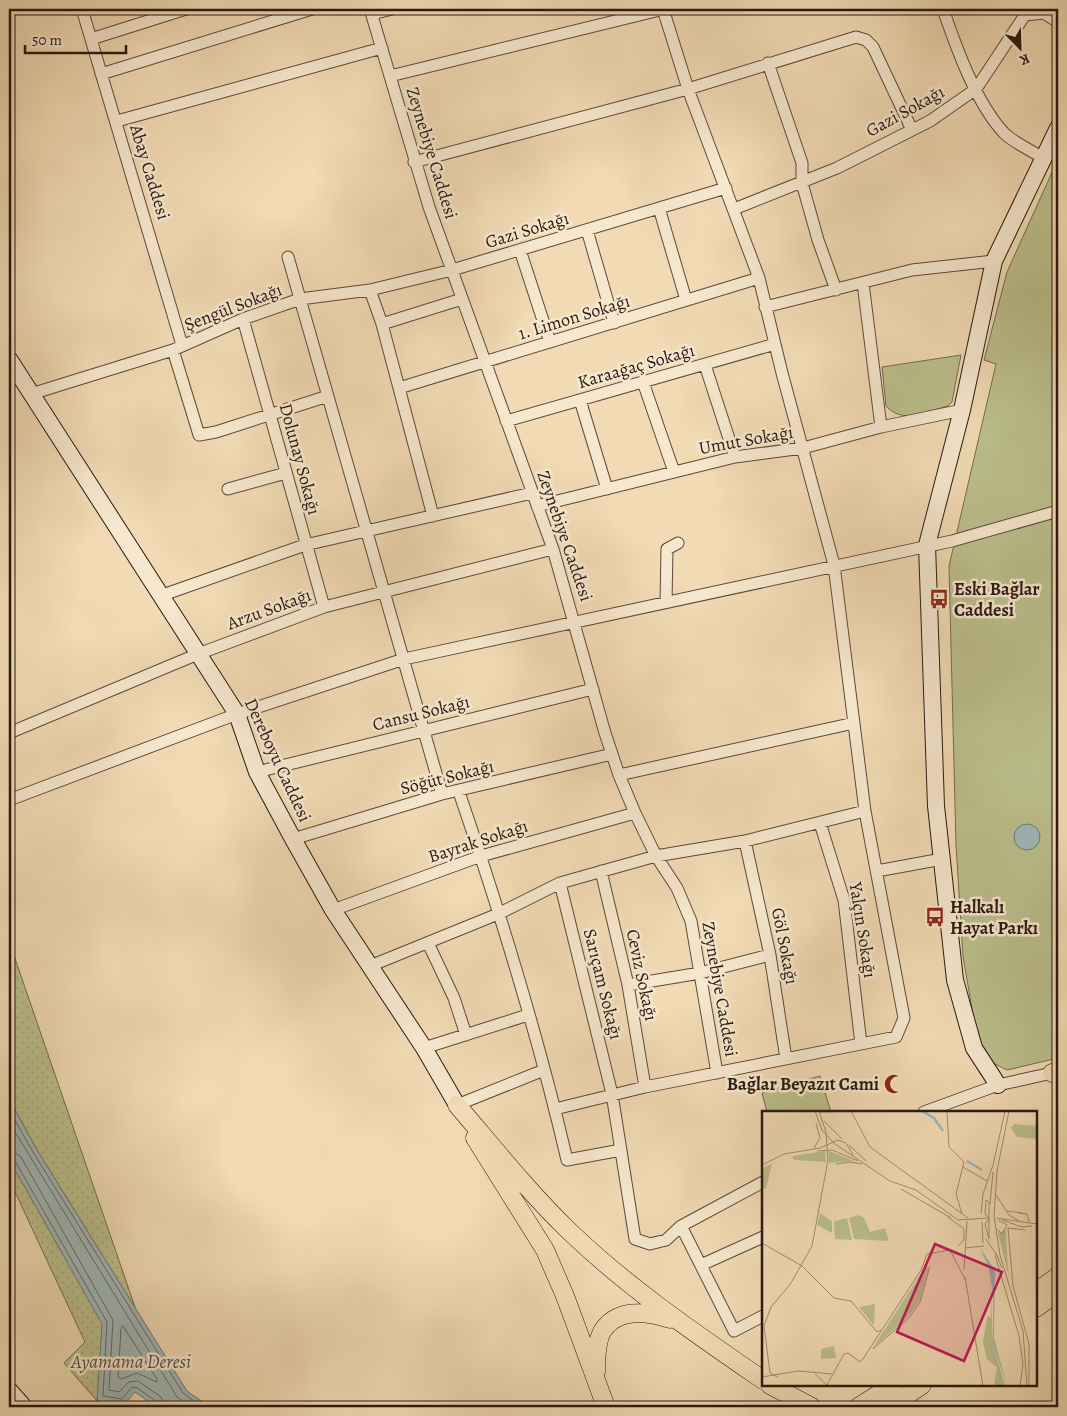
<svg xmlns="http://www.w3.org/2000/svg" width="1067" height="1416" font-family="Alegreya,serif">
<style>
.grass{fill:url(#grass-dots);stroke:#726c4e}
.park{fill:#bbbf8c;stroke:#726c4e}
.water{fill:#9fb8b8;stroke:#6f7875}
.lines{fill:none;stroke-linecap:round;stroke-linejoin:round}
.shore{stroke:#646864;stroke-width:1}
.minor-casing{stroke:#5a493a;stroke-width:13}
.secondary-casing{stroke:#281911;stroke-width:18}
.primary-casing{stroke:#281911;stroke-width:19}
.minor{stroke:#f6e7ce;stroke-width:11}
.secondary{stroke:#f6e7ce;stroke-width:16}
.primary{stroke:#f1dab4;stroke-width:18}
.labels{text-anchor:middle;stroke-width:5;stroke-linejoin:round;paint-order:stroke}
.street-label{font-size:18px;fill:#281911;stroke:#f6e7ce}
.poi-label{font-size:18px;font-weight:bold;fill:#281911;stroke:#f6e7ce;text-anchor:start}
.water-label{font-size:19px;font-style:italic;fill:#52514b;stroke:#f6e7ce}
.inset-river{fill:none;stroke:#9fb8b8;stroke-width:2.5}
.inset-road{fill:none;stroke:#a18d73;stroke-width:1}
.view{fill:#c2185b;fill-opacity:0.15;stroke:#c2185b;stroke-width:2.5}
.inset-edge{fill:none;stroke:#281911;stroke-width:2.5}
</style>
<defs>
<pattern id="grass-dots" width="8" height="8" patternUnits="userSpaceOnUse" patternTransform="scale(1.25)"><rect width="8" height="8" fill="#bbbf8c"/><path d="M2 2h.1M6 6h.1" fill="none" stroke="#a1a478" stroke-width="1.8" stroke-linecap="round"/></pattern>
</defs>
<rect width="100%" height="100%" fill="#f1dab4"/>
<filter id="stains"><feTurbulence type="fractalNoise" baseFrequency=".004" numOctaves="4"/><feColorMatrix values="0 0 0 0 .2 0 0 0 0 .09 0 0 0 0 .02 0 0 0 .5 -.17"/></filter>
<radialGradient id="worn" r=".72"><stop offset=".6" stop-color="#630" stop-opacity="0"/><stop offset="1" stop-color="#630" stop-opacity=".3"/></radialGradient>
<path class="grass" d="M9,941l127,369 -99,-160 -28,-51z
M9,1159l94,165 -6,77 -33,-38 21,-21 -69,-148 -7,-11z"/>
<path class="park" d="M1058,159v899l-51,12 -16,-8 -13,-18 -15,-88 -7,-111 -7,-279 47,-202 -12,-4 23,-88z
M961,355l-9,47 -4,4c-21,5 -45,19 -62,0l-4,-39z
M820,1076l11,36h-64l-5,-19z"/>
<path class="water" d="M1014 837a13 13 0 1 1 26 0a13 13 0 1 1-26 0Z
M9,1099l28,51 150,241 23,16h-54l-21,-15 -11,13 -27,-4 5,-77 -93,-165z"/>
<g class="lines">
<path class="shore" d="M9,1110l24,42 150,241 19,14
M9,1122l168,275 14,10
M9,1152l6,1 6,4 92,163 -4,70 10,2 10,-10 9,-1 23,16 4,10
M9,1158l6,3 92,161 -4,74 19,3 9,-11 5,-1 21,15 2,5
M123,1326l34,53v3l-20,-9 -16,6 -3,-2 3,-48z"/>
<defs>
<path id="minor" d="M82,9l100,336
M370,9l59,198 124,342 52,184 14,42 16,38 21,43 21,32 14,33 26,152
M943,9c13,38 33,94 61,124 10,10 27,17 39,25
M372,14l20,-5
M91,39l95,-30
M768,63l34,100v20l16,57 18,50
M101,74l211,-65
M390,76l274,-67
M117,121l265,-73
M414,162l274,-73 168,-52 10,3 7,7 39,83
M659,208l27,92
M734,209l103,-41 93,-47 46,-32 49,-74 19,-2 14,9
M587,230l27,93
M520,250l30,92
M288,257l154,537
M863,283l18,144
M370,290l12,34 51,192
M765,307l147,-37 82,-9
M243,319l81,288
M382,324l80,-25
M173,350l26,85 17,-3 112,-36
M705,365l30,92
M643,382l31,90
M399,388l360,-110
M31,394l142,-44 70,-31 57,-20 70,-9 82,-20 274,-82
M580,400l27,89
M506,421l269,-77
M228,489l58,-16
M537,506l198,-49 68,-9 78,-21 81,-17
M160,596l145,-51 227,-52
M666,602l1,-53 11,-6
M9,733l189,-79 126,-47 229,-58
M257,772l336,-83
M619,775l235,-52
M459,792c41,120 79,243 108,368l54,-10
M9,800l228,-86 167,-55 548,-118 106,-30
M820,823l24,77 17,144
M293,839l149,-45 170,-40
M745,841l25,114 16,104
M601,871l27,114 17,102
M877,871l65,-12
M560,883l52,211 23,145 15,5 16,-4 15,-14 82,-44
M333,910l148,-54 154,-43
M428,943l26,55 12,37
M370,966l128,-52 62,-31 96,-27 89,-15 120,-30
M628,985l72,-12 70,-18
M424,1048l104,-33
M457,1105l87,-35
M555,1109l90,-22 251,-50 8,-19 -39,-207 -31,-246 -52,-192 -23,-95 -71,-189 -25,-80
M924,1112l74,-27 54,-12
M681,1226l53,105 29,-15
M701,1265l62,-28"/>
<path id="secondary" d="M9,359l228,355 20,58 36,67 40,71 91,138 33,57
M998,1085l-24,-37 -19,-68 -19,-174 -9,-261 35,-135 32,-149 64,-133
M9,1390l15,17"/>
<path id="primary" d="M1052,1073l6,-2
M457,1105c36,42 71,86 111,125 59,57 128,104 195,150
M475,1138l70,112 20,46 41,111
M1036,1292l22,-16
M1036,1308l22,-16
M596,1372c0,-13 0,-31 7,-42 16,-23 45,-18 67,-11
M770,1385l42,22
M858,1407l35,-22
M889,1407l33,-22"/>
</defs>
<use href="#minor" class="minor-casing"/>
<use href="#secondary" class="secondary-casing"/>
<use href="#primary" class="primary-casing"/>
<use href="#minor" class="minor"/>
<use href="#secondary" class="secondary"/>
<use href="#primary" class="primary"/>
</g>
<defs>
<symbol id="bus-bare" viewBox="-9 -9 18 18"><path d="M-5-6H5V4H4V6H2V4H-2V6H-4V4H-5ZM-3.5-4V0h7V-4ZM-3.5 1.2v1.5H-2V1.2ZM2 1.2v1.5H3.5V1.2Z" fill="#8f2418" stroke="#f6e7ce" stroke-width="2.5" paint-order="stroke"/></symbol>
<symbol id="mosque-bare" viewBox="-9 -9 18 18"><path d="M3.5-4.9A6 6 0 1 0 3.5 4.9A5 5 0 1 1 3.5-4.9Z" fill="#8f2418" stroke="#f6e7ce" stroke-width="2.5" paint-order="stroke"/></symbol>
</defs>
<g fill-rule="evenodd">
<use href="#bus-bare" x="925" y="585" width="28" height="28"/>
<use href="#bus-bare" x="921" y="903" width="28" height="28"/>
<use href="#mosque-bare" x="880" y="1070" width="28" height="28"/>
</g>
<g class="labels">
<g class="street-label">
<text transform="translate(905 111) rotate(-29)" y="6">Gazi Sokağı</text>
<text transform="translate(432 153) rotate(73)" y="6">Zeynebiye Caddesi</text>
<text transform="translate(150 172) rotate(73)" y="6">Abay Caddesi</text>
<text transform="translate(527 230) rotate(-17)" y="6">Gazi Sokağı</text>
<text transform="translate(233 307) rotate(-21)" y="6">Şengül Sokağı</text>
<text transform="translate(574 317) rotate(-17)" y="6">1. Limon Sokağı</text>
<text transform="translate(636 366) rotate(-16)" y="6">Karaağaç Sokağı</text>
<text transform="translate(746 440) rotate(-10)" y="6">Umut Sokağı</text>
<text transform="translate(300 459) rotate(75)" y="6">Dolunay Sokağı</text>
<text transform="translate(565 536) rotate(71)" y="6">Zeynebiye Caddesi</text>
<text transform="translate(269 609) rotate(-20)" y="6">Arzu Sokağı</text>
<text transform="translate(421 713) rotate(-14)" y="6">Cansu Sokağı</text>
<text transform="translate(278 760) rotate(65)" y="6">Dereboyu Caddesi</text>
<text transform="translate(447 777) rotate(-14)" y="6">Söğüt Sokağı</text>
<text transform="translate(478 841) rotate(-18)" y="6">Bayrak Sokağı</text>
<text transform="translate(863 930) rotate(81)" y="6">Yalçın Sokağı</text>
<text transform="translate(785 946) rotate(79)" y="6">Göl Sokağı</text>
<text transform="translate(642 975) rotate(78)" y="6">Ceviz Sokağı</text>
<text transform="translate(603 984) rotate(76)" y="6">Sarıçam Sokağı</text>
<text transform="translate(720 989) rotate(80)" y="6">Zeynebiye Caddesi</text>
</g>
<g class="poi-label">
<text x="954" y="595">Eski Bağlar<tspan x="954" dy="21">Caddesi</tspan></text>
<text x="950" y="913">Halkalı<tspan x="950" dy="21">Hayat Parkı</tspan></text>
<text x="879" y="1090" text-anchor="end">Bağlar Beyazıt Cami</text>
</g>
<g class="water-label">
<text x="131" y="1368">Ayamama Deresi</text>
</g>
</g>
<g transform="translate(762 1111)">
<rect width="275" height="275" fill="#f1dab4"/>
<path d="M252,13l23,2v13l-20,-2 -6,-9zM63,40l1,11 -32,-2 -2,-4zM67,40l25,10 -25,2zM244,119l1,25 2,22 -11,-44zM228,164l3,69 12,42h-11l3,-19 -10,-8 -4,-17 4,-25h4zM113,193l-1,21v1l-15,-19z" fill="#bbbf8c"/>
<path d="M10,52l-6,26 -4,-1v-19zM58,102l12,8v12l-15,-8zM97,104l5,3 6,14 15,-4 4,13 -35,-2 -5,-21zM85,107l5,22 -17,-1 -1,-18zM163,156h4l-9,33 -12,17 -36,32zM72,235l2,12 -15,1v-10z" fill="#bbbf8c"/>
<path d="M218,137l15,22 -1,68 13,48 -14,-42v-50l-4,-25z" fill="#9fb8b8"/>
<path class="inset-river" d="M160,0l12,7 9,13M205,50l15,9"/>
<path class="inset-road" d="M49,0h4l7,19 13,14 55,37 26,9 42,30 31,-2M89,0l19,36 98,71M185,0l2,36 15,15 -8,32 6,20M247,0l-12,60 -3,45 6,39 23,76 4,55M58,1l44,-1M62,10l18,18M87,34l17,16M52,37l6,-10 -4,-15M55,40l15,-1 26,11M74,53l14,-2 12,2M0,54l22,-11 36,-6 18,-8 8,3 7,12M201,56l24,14M139,78l50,29M234,84l13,20 10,6M228,93l3,-32M244,100l16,2M219,102l2,-19 10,-29 12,-54M257,102l8,1 2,8M186,106l16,12v11l-6,6M234,107l41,6M227,108l-4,5 4,15v-37l-3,-2 -1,14 4,4M240,109l20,7 10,-1M220,111l1,21M246,117l5,58 16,58v42M246,117l17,2M235,118l5,5 5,-9 -9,-5M224,128l10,15M0,132l40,23 32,32 17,3 26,31 4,-2M203,137l19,-2M234,142l6,15M233,144l24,81 4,28 -3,22M202,159l3,-49M203,166l18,109M111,238l36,-31 11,-16 10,-36M53,263l13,12M0,266l36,-6 34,3M16,266l-8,-4 -6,-47 7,-19 20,-24 21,-37 16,-86 -2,-28 -7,-21M65,274l17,-31 4,-1 12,9 3,-3 58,-89 6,-16 23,-4 15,29"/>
<path class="view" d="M173,133l67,28 -38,89 -67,-29z"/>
<rect width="275" height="275" class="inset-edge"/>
</g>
<rect width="1067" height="1416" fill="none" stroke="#f1dab4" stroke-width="30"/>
<rect x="10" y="10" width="1047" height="1396" fill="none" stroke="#281911" stroke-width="2.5"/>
<rect x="15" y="15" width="1037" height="1386" fill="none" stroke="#281911"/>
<g transform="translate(1020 48) rotate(157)" stroke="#f6e7ce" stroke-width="4" paint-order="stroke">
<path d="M0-4L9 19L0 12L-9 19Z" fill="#281911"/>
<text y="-8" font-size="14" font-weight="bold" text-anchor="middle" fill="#281911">K</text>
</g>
<path d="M25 45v8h101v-8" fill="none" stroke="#281911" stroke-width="2.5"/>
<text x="32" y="45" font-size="15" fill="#281911" stroke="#f6e7ce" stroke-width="4" paint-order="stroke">50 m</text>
<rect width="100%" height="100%" filter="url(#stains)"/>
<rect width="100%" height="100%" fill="url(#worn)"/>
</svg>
